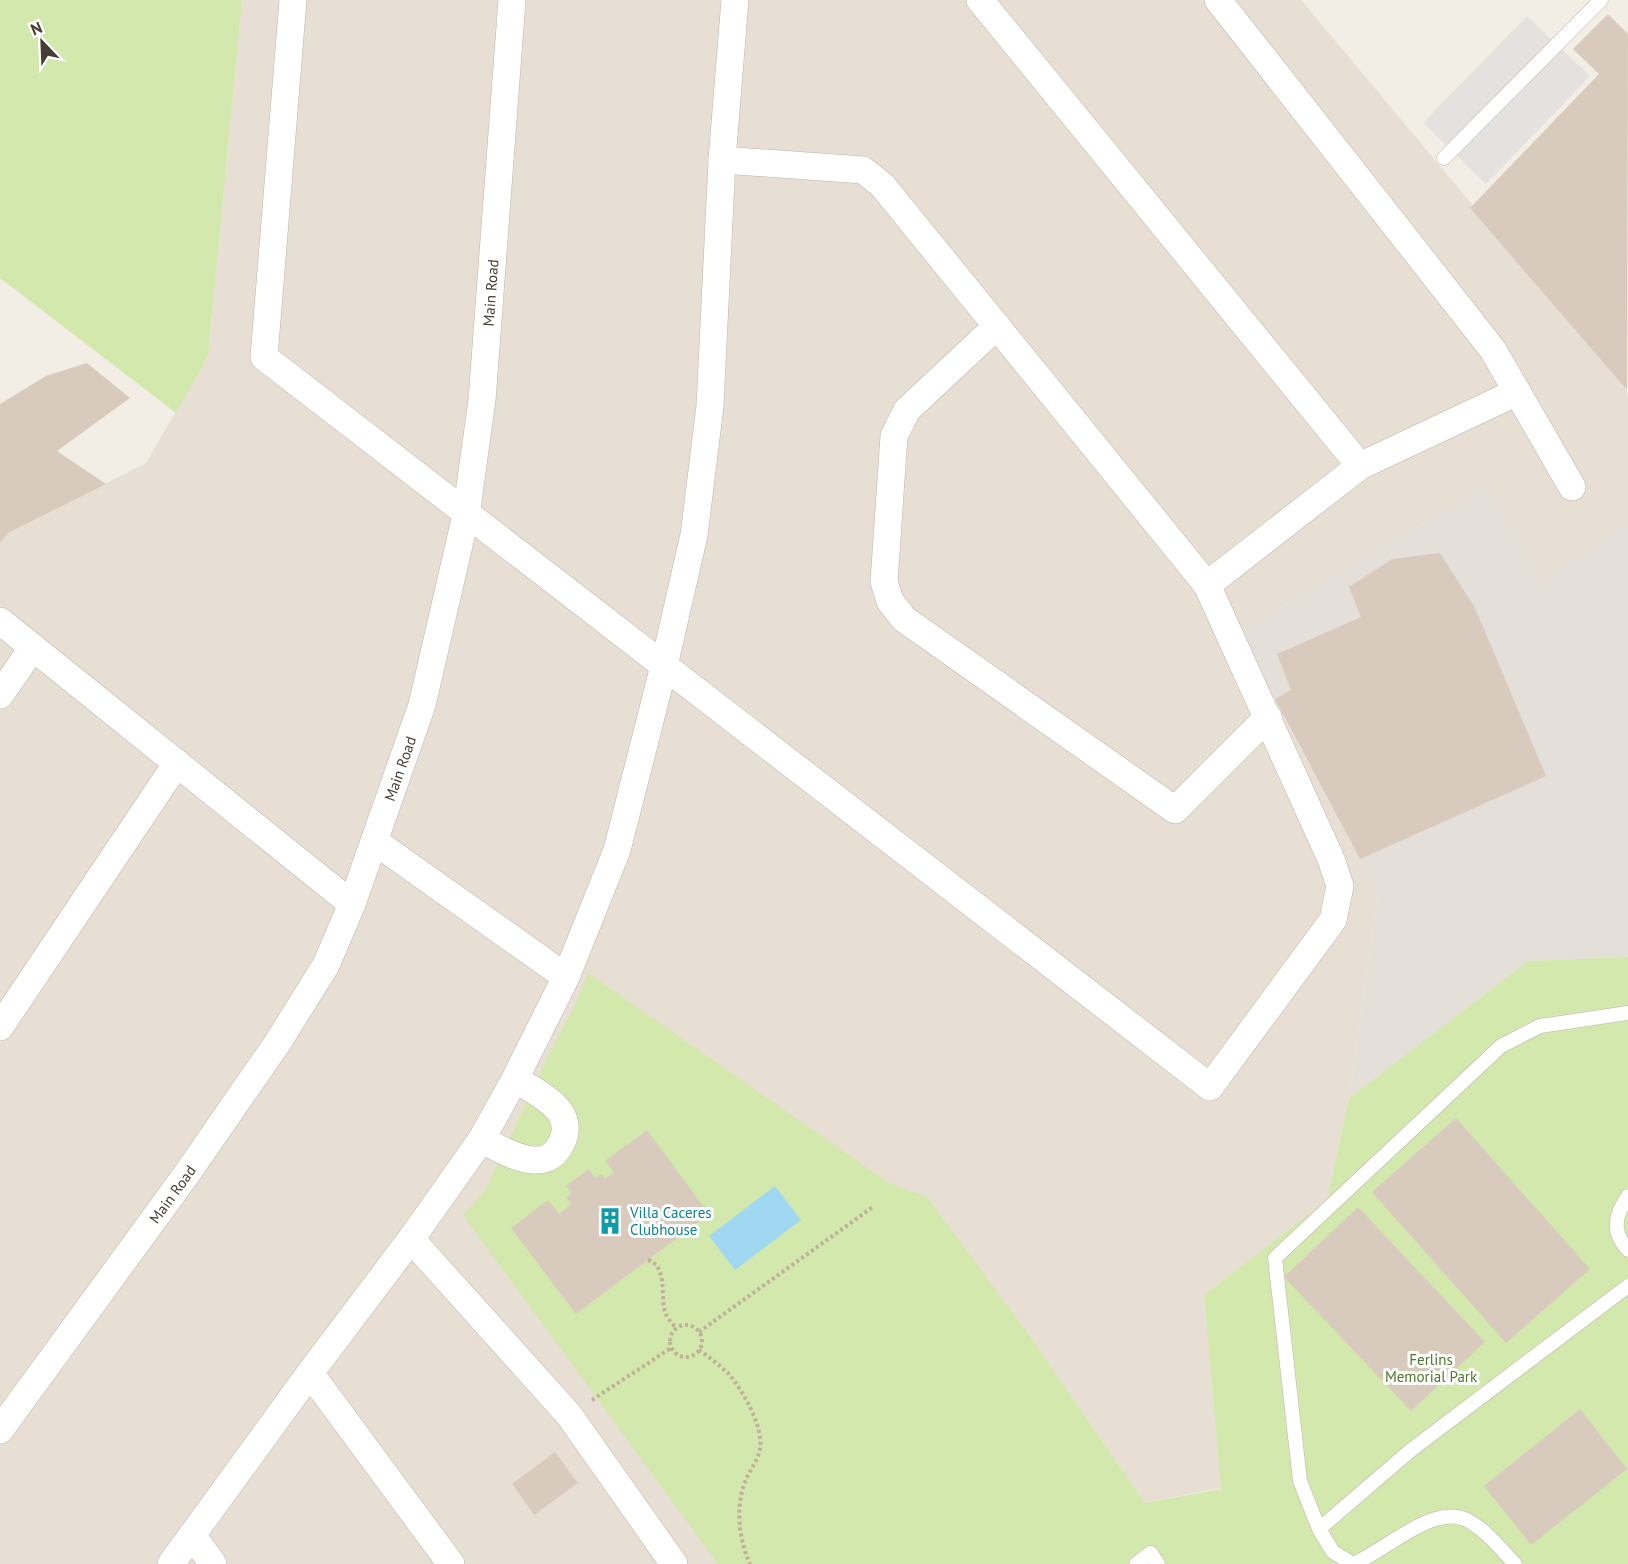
<svg xmlns="http://www.w3.org/2000/svg" width="1628" height="1564" font-family="'PT Sans',sans-serif">
<rect width="100%" height="100%" fill="#f3eee5"/>
<path fill="#e7dfd3" d="M242 0H1301L1625 387 1628 397V525L1541 584 1489 485 1239 632 1378 894 1349 1098 1327 1200 1204 1295 1221 1488 1145 1503 1034 1342 822 1564H0V543L8 533 146 463 208 356Z"/>
<path fill="#e5dfda" d="M1489 485 1541 584 1628 525V957L1528 961 1349 1098 1378 894 1239 632Z"/>
<path fill="#d2e8ad" d="M0 0H242L208 356 176 413 0 278Z
M1628 957V1564H718L463 1215 485 1191 549 1054 575 1005 588 973 889 1183 927 1197 1034 1342 1145 1503 1221 1489 1204 1295 1327 1200 1349 1098 1528 961Z"/>
<path fill="#e4e1de" d="M1527 16 1590 76 1486 184 1423 123Z"/>
<path fill="#a0d7f1" d="M775 1186 801 1220 735 1270 709 1236Z"/>
<path fill="#d8cbbe" d="M1608 14 1628 34 1627 390 1470 208 1599 74 1573 49Z
M87 363 130 398 57 451 106 484 8 533 0 543V404L46 376Z
M1440 553 1475 608 1546 776 1360 859 1275 699 1291 690 1277 654 1361 617 1349 587 1392 559Z
M1456 1118 1590 1269 1506 1343 1372 1192Z
M647 1130 709 1214 576 1314 511 1228 548 1200 559 1214 571 1204 566 1197 572 1193 566 1186 589 1169 595 1178 601 1174 605 1179 614 1172 605 1161Z
M1358 1207 1485 1342 1411 1411 1284 1277Z
M1580 1409 1627 1469 1531 1545 1484 1486Z
M555 1452 578 1483 534 1515 512 1484Z"/>
<g fill="none" stroke-linecap="round" stroke-linejoin="round">
<defs>
<path id="lane" d="M1444 158 1601 0
M1628 1196C1615 1215 1611 1232 1628 1250
M1319 1529 1411 1450 1628 1286
M1136 1564 1151 1553 1158 1564
M1515 1564C1500 1548 1486 1530 1467 1520 1433 1503 1384 1552 1353 1564L1333 1552 1319 1529 1300 1481 1275 1258 1501 1046 1540 1026 1628 1013"/>
<g id="street">
<path d="M293 0 264 357 1210 1087 1333 920 1340 886 1331 859 1207 585 882 185 863 170 722 160"/>
<path d="M980 0 1360 466"/>
<path d="M1218 0 1493 350 1572 487"/>
<path d="M997 326 907 410 894 436 884 582 890 601 904 619 1175 810 1268 717"/>
<path d="M1207 585 1360 466 1517 392"/>
<path d="M0 621 352 904"/>
<path d="M0 695 33 647"/>
<path d="M374 841 566 977"/>
<path d="M0 1027 177 763"/>
<path d="M481 1140C506 1151 545 1178 562 1142 567 1132 566 1121 560 1112 550 1098 529 1088 515 1079"/>
<path d="M411 1239 569 1415 674 1564"/>
<path d="M310 1373 451 1564"/>
<path id="s1" d="M0 1430 186 1175 278 1042 326 965 352 904 422 705 466 515 482 400 512 0"/>
<path d="M192 1535 213 1564"/>
<path d="M171 1564 310 1373 411 1239 481 1140 515 1079 566 977 617 850 664 666 694 535 710 406 722 160 735 0"/>
</g>
</defs>
<use href="#lane" stroke="#bfb5a8" stroke-width="15"/>
<use href="#street" stroke="#bfb5a8" stroke-width="28"/>
<path stroke="#c1af99" stroke-width="4" stroke-dasharray="3 3" stroke-linecap="butt" d="M648 1260C668 1266 660 1296 665 1312 667 1318 672 1323 676 1328
M670 1341a16 16 0 1 1 32 0a16 16 0 1 1-32 0Z
M699 1332 873 1207
M699 1350C709 1357 719 1365 728 1373 742 1389 764 1427 760 1449 758 1461 749 1471 745 1482 735 1508 739 1540 750 1564
M592 1400 671 1348"/>
<use href="#lane" stroke="#fff" stroke-width="14"/>
<use href="#street" stroke="#fff" stroke-width="27"/>
</g>
<defs>
<symbol id="building-bare" viewBox="-9 -9 18 18"><path d="M-4-6H4V6H1V3H-1V6H-4ZM-2.5-4.3h1.7v1.8h-1.7ZM.8-4.3h1.7v1.8H.8ZM-2.5-1h1.7V.8h-1.7ZM.8-1h1.7V.8H.8Z" fill="#0f9aa8" stroke="#fff" stroke-width="2.5" paint-order="stroke"/></symbol>
</defs>
<g fill-rule="evenodd">
<use href="#building-bare" x="591" y="1202" width="38" height="38"/>
</g>
<g text-anchor="middle" dominant-baseline="central" stroke-width="6" stroke-linejoin="round" paint-order="stroke">
<g font-size="15" fill="#463e35" stroke="#fff">
<text stroke="none"><textPath href="#s1" startOffset="1264">Main Road</textPath></text>
<text stroke="none"><textPath href="#s1" startOffset="778">Main Road</textPath></text>
<text stroke="none"><textPath href="#s1" startOffset="292">Main Road</textPath></text>
</g>
<g font-size="15" fill="#0d838f" stroke="#fff" text-anchor="start">
<text x="630" y="1212">Villa Caceres<tspan x="630" dy="17">Clubhouse</tspan></text>
</g>
<g font-size="15" fill="#4c7827" stroke="#fff">
<text x="1431" y="1359">Ferlins<tspan x="1431" dy="17">Memorial Park</tspan></text>
</g>
</g>
<g transform="translate(42 42) rotate(337)" stroke="#ffffff" stroke-width="4.5" paint-order="stroke">
<path d="M0-4.5L10 22L0 15L-10 22Z" fill="#463e35"/>
<text y="-9" font-size="16" font-weight="bold" text-anchor="middle" fill="#463e35">N</text>
</g>
</svg>
